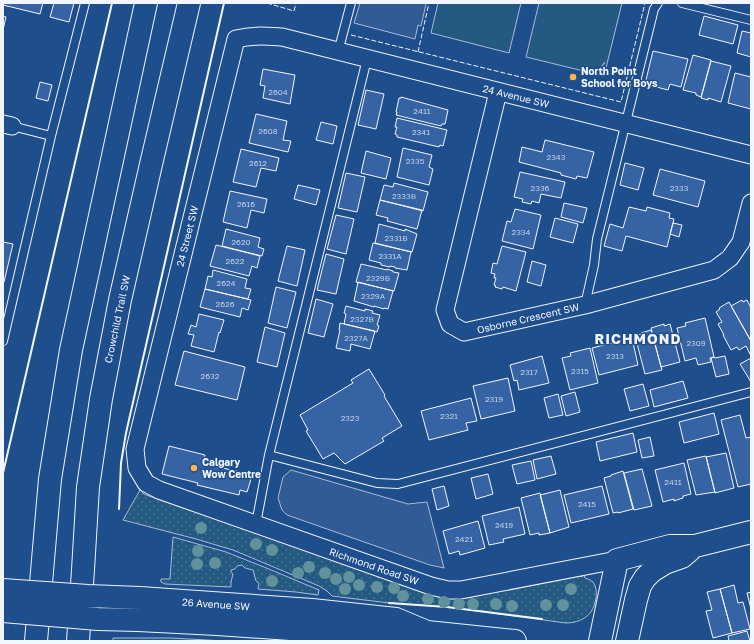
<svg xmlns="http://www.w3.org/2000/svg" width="754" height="644" font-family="'Golos Text',sans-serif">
<defs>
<pattern id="grass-dots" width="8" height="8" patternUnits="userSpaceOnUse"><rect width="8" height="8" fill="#245a82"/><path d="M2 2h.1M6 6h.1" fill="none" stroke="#447295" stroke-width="1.8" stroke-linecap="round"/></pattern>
</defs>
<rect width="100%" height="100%" fill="#1f4e8c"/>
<path fill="url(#grass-dots)" stroke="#a8bbd7" d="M140 490 144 494 149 496 423 591 460 598H467L523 585 579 575 581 577 584 575 585 578C588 579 591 580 593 582 599 590 596 604 591 612 585 620 575 623 566 623L447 607 389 603 332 596 327 591 319 586 233 550 196 539 123 520Z
M173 537 226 552 264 567 319 590 318 595 296 592 258 589 259 583 256 581 253 570 245 568 242 565 237 566 235 569 231 570V572L233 574 231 582V587L165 584 161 582V579H170Z"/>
<path fill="#245a82" stroke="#a8bbd7" d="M438 3H521L509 53 431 33Z
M539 3H622L604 76 526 57Z
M113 638H171L225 641H113Z"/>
<path fill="#305b95" stroke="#a8bbd7" d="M360 3H423L426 4 421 26 418 25 415 39 354 23Z
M291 470 408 504 427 502 444 568 430 565 287 515 282 510 278 498 283 477Z"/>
<path fill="#3563a3" stroke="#f2f6ff" d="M3 3H43L40 14 3 5Z
M54 3H74L69 22 50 17Z
M3 16 6 17 3 30Z
M704 16 738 25 733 44 699 35Z
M742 31 751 33V57L737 53Z
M653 51 688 59 681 87 670 84 668 90 645 84Z
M693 55 711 60 701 97 696 95V93L683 90Z
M711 61 731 66 721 102 708 98V100L701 98Z
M263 69 295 75 290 104 263 98 265 86 260 85Z
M735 73 751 77V109L728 103Z
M40 82 52 85 48 101 36 98Z
M366 90 384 94 376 129 358 125Z
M401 97 448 110 445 124H442L441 126 396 115 397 112H396L399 98H401Z
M256 114 287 121 283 140 291 141 288 152 249 143Z
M397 118 447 130 443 146 440 145 439 147 397 137V135L395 134 397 127H395Z
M321 122 337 126 333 144 316 140Z
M545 140 594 152 587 178 577 176 576 179 561 175V173L519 162 522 147 542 152Z
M403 148 432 155 429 167 433 169 429 185 397 177Z
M241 149 279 158 276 171 261 168 256 187 233 182Z
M366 151 391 158 386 179 361 173Z
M625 163 644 168 638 190 620 185Z
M660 169 705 181 698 207 653 195Z
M520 172 565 182 561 198 541 194 539 203 532 201 531 204 522 202 523 199 514 197Z
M346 173 365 177 357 212 338 208Z
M394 183 428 192 423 211 380 200 384 185 393 187Z
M298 185 320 190 316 205 294 199Z
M230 191 267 199 264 213 251 210 247 228 223 222Z
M380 200 422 210 417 229 387 221 388 218 376 215Z
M564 203 587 208 583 223 561 217Z
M629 207 646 211 647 207 670 213 669 218 674 219 667 247 626 236 622 251 604 246 610 224 623 228Z
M515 209 541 215 533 249 502 241 507 221 511 222Z
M336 215 354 219 346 254 327 249Z
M555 218 578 224 573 243 550 237Z
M673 223 682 225 679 237 670 234Z
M379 224 405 231V229L417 234 412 252 375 243Z
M226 229 260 238 258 247 264 249 262 256 222 246Z
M3 242 13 244 4 282H3Z
M373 243 411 252 407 270 395 268V267L390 266V267L381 265V263L369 260Z
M216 245 260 256 257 268 252 266 249 276 210 266Z
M287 246 305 250 297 286 278 281Z
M502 246 526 252 516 291 503 287 502 289 495 287 496 286 494 285 496 278H494L495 274 491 273 493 263 497 264Z
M326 254 344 259 336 294 317 290Z
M532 261 546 265 541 286 527 282Z
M361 264 387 270V269L393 271V272L399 273 394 291 356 282Z
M213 270 247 279 245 288 251 289 248 299 205 289 208 276 212 277Z
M358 282 393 291 388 309 384 308V309L374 306V307L354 301Z
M276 287 296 292 287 328 268 323Z
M205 289 251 300 248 310 242 308 240 317 200 307Z
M316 299 333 304 324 337 308 333Z
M742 300 743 302 747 300 751 308V341L731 306Z
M729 302 751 341V356L746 346 739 350 737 347 731 350 723 335H724L718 324 722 322 716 312 720 309 719 308Z
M346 306 365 311V309L373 311 372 313 380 315 377 325 379 326 377 332 344 324 346 314 344 313Z
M199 314 224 320 220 333 219 332 214 352 191 346 194 335 188 334 191 325 196 327Z
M705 318 714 357 710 358 711 362 698 365 696 358 685 361 677 328 686 326 685 323Z
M340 323 375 331 370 349 351 344 350 351 336 348 340 330H339Z
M664 324V326L670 324 680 362 661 367 651 328Z
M265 327 285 333 277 367 257 362Z
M651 330 662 370 645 374 635 336 642 334 641 333Z
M632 338 638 365 599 375 592 348Z
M590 348 598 383 570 390 562 358 571 356 570 353Z
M184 351 245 367 237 400 175 385Z
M542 356 549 383 519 390 517 380 514 381 510 365Z
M725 356 729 374 716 377 711 358 714 357 715 358Z
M751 358V382L740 364Z
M369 369 385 395 384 396 402 426 382 438 384 441 345 464 334 453 323 459 306 431 308 430 300 415 353 383 351 380Z
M508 378 515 411 481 419 473 386Z
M683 381 688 398 654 407 650 390Z
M643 384 649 406 630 411 624 389Z
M575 392 580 412 566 416 561 396Z
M558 394 563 415 549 418 544 398Z
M471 398 477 421 466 423 468 430 429 440 421 411Z
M714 413 719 434 684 443 679 422Z
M740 415 746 438 751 437V484L738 487 721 420Z
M633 433 637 452 600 461 596 442Z
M650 437 654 456 642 458 638 440Z
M169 446 205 455 203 463 244 473V474L252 476 247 492 240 490 239 495 197 485 198 483 162 474Z
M726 453 734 488 715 493 706 457Z
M551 456 556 474 537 479 533 460Z
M706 456 715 492 696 495 687 460Z
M531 461 535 480 517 484 512 465Z
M684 463 691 494 683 496V498L674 501V499L663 502 655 470Z
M642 469 652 506 634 510 624 473Z
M623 471 633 509 618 513V512L613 513 604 478 611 476V475Z
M488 474 493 494 476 499 471 478Z
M444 486 449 506 437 510 432 489Z
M602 486 609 514 571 523 564 495Z
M560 490 569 527 550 533 540 495Z
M540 493 550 533 539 535V533L530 535 521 498Z
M519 507 525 534 503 539 504 542 489 545 482 516Z
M478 521 485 548 460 555 459 551 449 554 443 531Z
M734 585 738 603 743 602 750 629 732 633 720 589Z
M720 589 732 633 713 638 706 611 712 610 707 592Z
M751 592V609L747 593Z
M747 631 750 641H729L728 636Z"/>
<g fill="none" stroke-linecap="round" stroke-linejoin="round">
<defs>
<path id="lane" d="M682 3 751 20
M338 52 351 3
M12 126 51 136
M585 305 594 265 597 239 654 9 658 3
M3 341 51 136 85 3
M269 455 377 483 398 484 751 392
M256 524 269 455 367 59"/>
<path id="street" d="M498 92 445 310 450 324 464 332 585 305 714 270 730 258 741 242 751 203
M3 124 12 126
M617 560 461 590H448L431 586 159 490 146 483 137 468 135 449 236 39C254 35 264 36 282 37L751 155"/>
<path id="secondary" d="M140 598 312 610 396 619 427 632 515 641
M138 620 217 624 319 631 393 639 427 632
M600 641 617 560 670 546H695L751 532
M627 641 636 600 640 586 645 578 652 571 665 563 682 557 689 551"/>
<path id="highway" d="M36 641 50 479 71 350 146 3
M78 641 83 570 88 487 101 399 120 300 152 160 189 3"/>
</defs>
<use href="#lane" stroke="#f2f6ff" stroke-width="10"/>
<use href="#street" stroke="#f2f6ff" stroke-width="19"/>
<use href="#secondary" stroke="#f2f6ff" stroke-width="24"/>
<use href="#highway" stroke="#f2f6ff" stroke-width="24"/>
<use href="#lane" stroke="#1f4e8c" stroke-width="8"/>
<use href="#street" stroke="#1f4e8c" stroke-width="17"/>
<use href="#secondary" stroke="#1f4e8c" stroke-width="22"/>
<use href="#highway" stroke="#1f4e8c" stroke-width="22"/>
<defs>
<path id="secondary-bridge" d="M3 590 88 596 140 598
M3 611 98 619 138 620"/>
</defs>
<use href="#secondary-bridge" stroke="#f2f6ff" stroke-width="24" stroke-linecap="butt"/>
<use href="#secondary-bridge" stroke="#1f4e8c" stroke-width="22"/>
<path stroke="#f2f6ff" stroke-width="1" stroke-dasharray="5 2" stroke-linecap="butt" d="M267 3 294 11 296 3
M351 35 621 102 645 3
M418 52 429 3
M589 72C596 71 601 68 605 62"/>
<path stroke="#f2f6ff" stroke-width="2" d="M3 473 112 3
M119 509 121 463 126 433 224 3
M389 603 447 607 542 619"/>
</g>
<g fill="#61919a">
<circle cx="201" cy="528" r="6"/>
<circle cx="256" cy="544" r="6"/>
<circle cx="272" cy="550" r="6"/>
<circle cx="198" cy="551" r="6"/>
<circle cx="215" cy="563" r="6"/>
<circle cx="197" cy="564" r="6"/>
<circle cx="309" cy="567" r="6"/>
<circle cx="298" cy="573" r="6"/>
<circle cx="325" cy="573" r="6"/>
<circle cx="349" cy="577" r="6"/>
<circle cx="336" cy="579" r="6"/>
<circle cx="272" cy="581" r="6"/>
<circle cx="359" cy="585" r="6"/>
<circle cx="377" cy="587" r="6"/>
<circle cx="394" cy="588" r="6"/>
<circle cx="345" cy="589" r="6"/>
<circle cx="571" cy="589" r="6"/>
<circle cx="403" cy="596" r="6"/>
<circle cx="428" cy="599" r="6"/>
<circle cx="444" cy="602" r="6"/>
<circle cx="459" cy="604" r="6"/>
<circle cx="473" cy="604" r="6"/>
<circle cx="496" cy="604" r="6"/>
<circle cx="546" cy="605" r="6"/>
<circle cx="563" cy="605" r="6"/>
<circle cx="512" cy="606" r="6"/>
</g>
<g fill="#ffb74d" stroke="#1f4e8c" stroke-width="1.5">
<circle cx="573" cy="77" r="4"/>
<circle cx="194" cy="468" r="4"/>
</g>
<g text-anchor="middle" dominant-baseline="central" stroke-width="3" stroke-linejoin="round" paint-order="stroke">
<g font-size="8" fill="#c3d1e8">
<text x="278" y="92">2604</text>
<text x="422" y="111">2411</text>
<text x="268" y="131">2608</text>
<text x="421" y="132">2341</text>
<text x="556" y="157">2343</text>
<text x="415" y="161">2335</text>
<text x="258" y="163">2612</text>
<text x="540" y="188">2336</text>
<text x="679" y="188">2333</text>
<text x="404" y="196">2333B</text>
<text x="246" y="204">2616</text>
<text x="521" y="232">2334</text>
<text x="396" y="238">2331B</text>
<text x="241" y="242">2620</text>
<text x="390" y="256">2331A</text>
<text x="235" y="261">2622</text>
<text x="378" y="278">2329B</text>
<text x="226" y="283">2624</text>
<text x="373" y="296">2329A</text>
<text x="225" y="304">2626</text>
<text x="362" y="319">2327B</text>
<text x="356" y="338">2327A</text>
<text x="696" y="343">2309</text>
<text x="615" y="356">2313</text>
<text x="580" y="371">2315</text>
<text x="529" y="372">2317</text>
<text x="210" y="376">2632</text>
<text x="494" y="399">2319</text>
<text x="449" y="416">2321</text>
<text x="350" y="418">2323</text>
<text x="673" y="482">2411</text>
<text x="587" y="504">2415</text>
<text x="504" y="525">2419</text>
<text x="464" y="539">2421</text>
</g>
<g font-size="10" font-weight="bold" fill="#f2f6ff" stroke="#1f4e8c" text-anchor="start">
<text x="581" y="71">North Point<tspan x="581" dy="12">School for Boys</tspan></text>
<text x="202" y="462">Calgary<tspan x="202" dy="12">Wow Centre</tspan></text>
</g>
<g font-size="10" fill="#f2f6ff" stroke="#1f4e8c">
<text transform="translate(516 96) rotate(14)">24 Avenue SW</text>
<text transform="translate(187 236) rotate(-76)">24 Street SW</text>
<text transform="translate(528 318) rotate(-13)">Osborne Crescent SW</text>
<text transform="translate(117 319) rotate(-78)">Crowchild Trail SW</text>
<text transform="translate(374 566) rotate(19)">Richmond Road SW</text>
<text transform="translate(216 604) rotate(4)">26 Avenue SW</text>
</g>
<g font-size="14" font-weight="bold" letter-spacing="1" fill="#f2f6ff" stroke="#1f4e8c">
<text x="638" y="338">RICHMOND</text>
</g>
</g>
<rect width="754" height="644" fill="none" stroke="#f2f6ff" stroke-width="8"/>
</svg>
